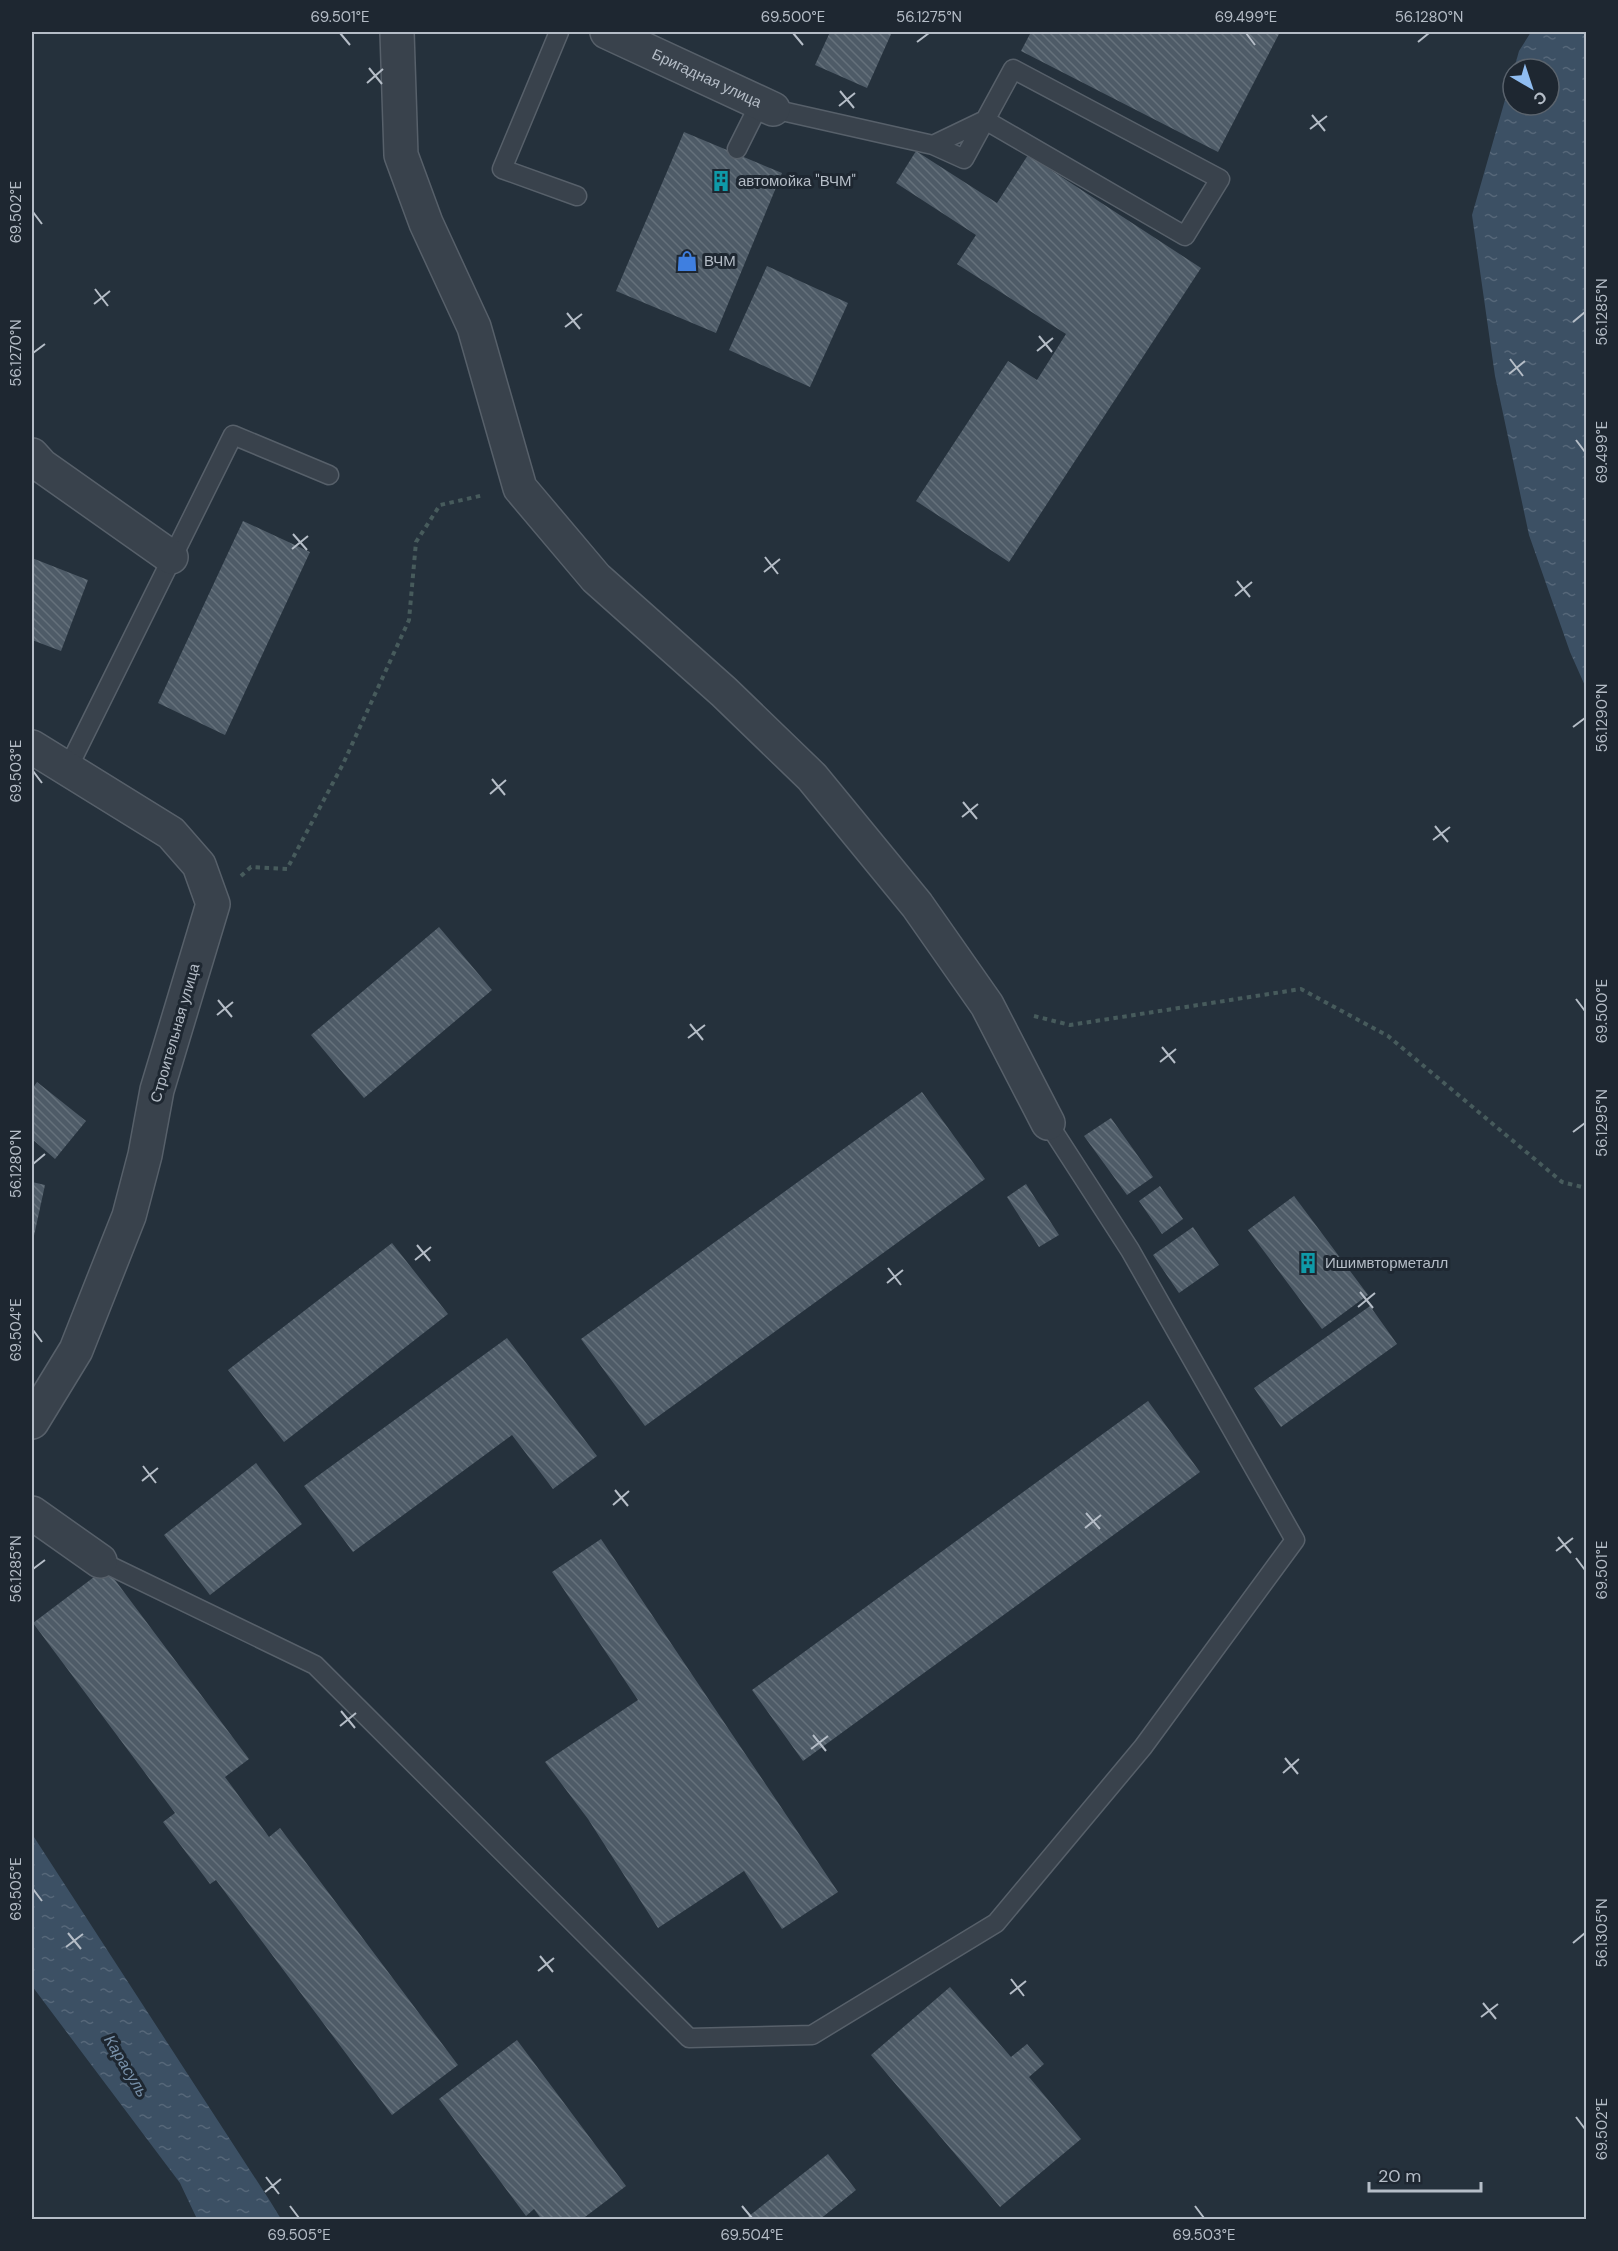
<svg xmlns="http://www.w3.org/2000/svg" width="1618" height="2251" font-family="'DM Sans',sans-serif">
<defs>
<pattern id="water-ripples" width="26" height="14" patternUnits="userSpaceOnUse" patternTransform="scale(1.5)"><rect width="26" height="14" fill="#3c5064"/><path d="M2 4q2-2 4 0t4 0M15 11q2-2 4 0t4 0" fill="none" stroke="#566779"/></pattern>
<pattern id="building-back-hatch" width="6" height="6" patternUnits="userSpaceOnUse" patternTransform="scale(1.5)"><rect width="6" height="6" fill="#4e5b67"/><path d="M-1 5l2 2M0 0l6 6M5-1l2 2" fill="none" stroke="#65717b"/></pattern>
</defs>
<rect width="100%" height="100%" fill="#25313c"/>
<path fill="url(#water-ripples)" d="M1531 32H1586V688L1570 652 1529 535 1495 376 1472 215 1513 72V105H1549V69H1514L1519 51Z
M32 1834 270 2201 281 2219H197L180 2183 32 1986Z"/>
<path fill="url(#building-back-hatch)" d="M830 32H892L867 88 815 65Z
M1031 32H1280L1218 152 1021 51Z
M684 132 782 173 716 333 616 291Z
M916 151 997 203 1028 155 1201 268 1009 562 916 501 1008 361 1037 380 1066 334 957 264 976 235 896 183Z
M767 266 848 303 810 387 729 350Z
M243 521 310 552 225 735 158 703Z
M32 558 88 580 61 651 32 640Z
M439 927 492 990 364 1098 311 1035Z
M37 1082 86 1121 55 1159 32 1139V1089Z
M922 1092 985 1179 645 1426 581 1339Z
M1111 1118 1153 1177 1127 1195 1084 1136Z
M32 1182 45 1185 32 1245Z
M1026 1184 1059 1235 1039 1247 1007 1197Z
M1160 1186 1183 1219 1162 1234 1139 1201Z
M1294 1196 1368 1295 1322 1329 1248 1230Z
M1193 1227 1219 1265 1179 1293 1153 1255Z
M392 1243 448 1314 284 1442 228 1370Z
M1370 1306 1397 1344 1281 1427 1254 1388Z
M507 1338 597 1456 553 1489 512 1435 353 1552 304 1486Z
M1148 1401 1200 1472 803 1761 752 1690Z
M256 1463 302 1524 210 1595 164 1535Z
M601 1539 838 1892 782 1929 744 1871 658 1928 588 1819 545 1762 638 1700 552 1572Z
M106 1568 249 1759 225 1777 269 1837 280 1828 458 2065 392 2115 216 1880 210 1884 163 1822 175 1813 33 1623Z
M950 1987 1011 2057 1027 2044 1044 2064 1029 2077 1081 2139 1000 2207 871 2055Z
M517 2040 626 2186 581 2220H542L534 2209 526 2216 439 2099Z
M828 2154 856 2190 819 2220H744Z"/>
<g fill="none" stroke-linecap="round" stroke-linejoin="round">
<defs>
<path id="service" d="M559 32 502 169 577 196
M773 109 933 145 964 159 1013 69 1220 179 1185 236 985 120 933 145
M737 149 760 103
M68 768 233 435 329 475
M100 1561 315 1665 689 2038 812 2035 996 1923 1143 1747 1295 1540 1130 1250 1048 1123"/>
<g id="minor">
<path d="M397 32 401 155 426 223 474 327 520 488 596 578 724 692 812 777 917 905 987 1005 1048 1123"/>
<path id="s1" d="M607 32 773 109"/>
<path d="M32 455 42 466 171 557"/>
<path d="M32 747 171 833 199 865 213 904 157 1090 145 1155 129 1216 76 1350 32 1422"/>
</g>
<path id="tertiary" d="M32 1513 100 1561"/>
</defs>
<use href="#service" stroke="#57606a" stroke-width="21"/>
<use href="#minor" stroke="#57606a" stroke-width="36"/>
<use href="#tertiary" stroke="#57606a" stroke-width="36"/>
<path stroke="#475b5c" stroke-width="4" stroke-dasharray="4.5 4.5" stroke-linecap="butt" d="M241 876 251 867 287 869 343 764 409 620 416 542 440 505 484 495
M1034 1016 1070 1025 1301 989 1388 1036 1562 1182 1586 1188"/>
<use href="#service" stroke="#39424c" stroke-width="18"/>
<use href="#minor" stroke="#39424c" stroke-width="33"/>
<use href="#tertiary" stroke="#39424c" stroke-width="33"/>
</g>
<path fill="none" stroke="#b5bdc7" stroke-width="2" d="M340 33 350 45M793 33 803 45M1246 33 1255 45M917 42 929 33M1418 42 1429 33M369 68 382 84M367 83 383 69M840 91 854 108M839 106 855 93M1312 115 1325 131M1310 129 1327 116M33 212 42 224M95 289 108 306M94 304 110 291M567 313 580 329M1573 322 1585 312M565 327 582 314M1039 336 1052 352M1037 351 1053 338M33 353 45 344M1510 359 1523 376M1509 374 1525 361M1576 440 1585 452M293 534 307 550M292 549 308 536M765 557 778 574M764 572 780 559M1237 581 1250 597M1235 596 1252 582M1573 727 1585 718M33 771 42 783M492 779 505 795M490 794 506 780M963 802 977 819M962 817 978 804M1435 826 1448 842M1433 840 1450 827M1576 999 1585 1011M218 1000 232 1017M217 1015 233 1002M690 1024 703 1040M688 1038 705 1025M1162 1047 1175 1063M1160 1062 1176 1049M1573 1132 1585 1123M33 1164 45 1154M417 1245 430 1261M415 1260 431 1247M888 1268 901 1285M887 1283 903 1270M1360 1292 1373 1308M1358 1307 1375 1293M33 1330 42 1342M143 1466 156 1483M142 1481 158 1468M615 1490 628 1506M613 1505 629 1491M1086 1513 1100 1529M1085 1528 1101 1515M1558 1537 1571 1553M1556 1551 1573 1538M1576 1558 1585 1570M33 1569 45 1560M341 1711 355 1728M340 1726 356 1713M813 1735 826 1751M811 1749 828 1736M1285 1758 1298 1774M1283 1773 1299 1759M33 1889 42 1901M68 1933 81 1949M1573 1943 1585 1933M66 1947 83 1934M540 1956 553 1972M538 1971 554 1958M1011 1979 1024 1996M1010 1994 1026 1981M1483 2003 1496 2019M1481 2017 1498 2004M1576 2117 1585 2129M266 2177 279 2194M265 2192 281 2179M290 2206 299 2218M742 2206 752 2218M1195 2206 1204 2218"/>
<defs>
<symbol id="building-bare" viewBox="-9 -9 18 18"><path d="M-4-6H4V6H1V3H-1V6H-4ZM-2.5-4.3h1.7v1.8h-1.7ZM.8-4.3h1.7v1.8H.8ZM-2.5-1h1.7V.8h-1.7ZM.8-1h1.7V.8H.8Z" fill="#0f9aa8" stroke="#1e2731" stroke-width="2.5" paint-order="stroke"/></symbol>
<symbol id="shop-bare" viewBox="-9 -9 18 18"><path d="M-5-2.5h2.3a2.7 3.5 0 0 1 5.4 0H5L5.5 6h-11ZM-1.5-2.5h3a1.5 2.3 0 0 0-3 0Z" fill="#3f7fe0" stroke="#1e2731" stroke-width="2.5" paint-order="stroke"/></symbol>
</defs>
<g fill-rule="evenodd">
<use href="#building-bare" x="706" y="166" width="30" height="30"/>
<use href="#shop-bare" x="672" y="246" width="30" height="30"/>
<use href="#building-bare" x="1293" y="1248" width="30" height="30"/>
</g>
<g text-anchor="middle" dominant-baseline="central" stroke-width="6" stroke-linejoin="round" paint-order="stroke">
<g font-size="15" fill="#b5bdc7" stroke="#1e2731">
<text stroke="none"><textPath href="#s1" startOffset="110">Бригадная улица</textPath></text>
<text transform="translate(175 1033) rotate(-74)">Строительная улица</text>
</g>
<g font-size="15" fill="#b5bdc7" stroke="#1e2731" text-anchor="start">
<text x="738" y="181">автомойка "ВЧМ"</text>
<text x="704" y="261">ВЧМ</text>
<text x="1325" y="1263">Ишимвторметалл</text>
</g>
<g font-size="16" font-style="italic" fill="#7790a9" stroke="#1e2731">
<text transform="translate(126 2066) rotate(59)">Карасуль</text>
</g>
</g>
<rect width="1618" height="2251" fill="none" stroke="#1e2731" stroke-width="66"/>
<g transform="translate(1531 87) rotate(141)"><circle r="28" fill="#1e2731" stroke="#5a636d" stroke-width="1.5"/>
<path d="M0-4.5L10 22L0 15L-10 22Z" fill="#90bdf1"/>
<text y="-9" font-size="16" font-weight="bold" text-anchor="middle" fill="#b5bdc7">С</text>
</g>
<path d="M1369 2182v9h112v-9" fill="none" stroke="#b5bdc7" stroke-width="3"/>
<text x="1378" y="2182" font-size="18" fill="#b5bdc7" stroke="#1e2731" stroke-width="4.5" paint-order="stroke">20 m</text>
<rect x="33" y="33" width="1552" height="2185" fill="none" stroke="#b5bdc7" stroke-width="2"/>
<g font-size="15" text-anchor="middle" fill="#b5bdc7">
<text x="340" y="22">69.501°E</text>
<text x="793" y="22">69.500°E</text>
<text x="929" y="22">56.1275°N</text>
<text x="1246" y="22">69.499°E</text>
<text x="1429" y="22">56.1280°N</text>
<text transform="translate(16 212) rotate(-90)" y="5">69.502°E</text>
<text transform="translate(1602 312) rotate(-90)" y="5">56.1285°N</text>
<text transform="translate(16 353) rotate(-90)" y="5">56.1270°N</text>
<text transform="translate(1602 452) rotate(-90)" y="5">69.499°E</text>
<text transform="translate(1602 718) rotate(-90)" y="5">56.1290°N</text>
<text transform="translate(16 771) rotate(-90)" y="5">69.503°E</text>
<text transform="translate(1602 1011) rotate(-90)" y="5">69.500°E</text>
<text transform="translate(1602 1123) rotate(-90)" y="5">56.1295°N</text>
<text transform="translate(16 1164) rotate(-90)" y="5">56.1280°N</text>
<text transform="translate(16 1330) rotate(-90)" y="5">69.504°E</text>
<text transform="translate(16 1569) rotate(-90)" y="5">56.1285°N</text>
<text transform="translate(1602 1570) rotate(-90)" y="5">69.501°E</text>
<text transform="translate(16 1889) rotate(-90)" y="5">69.505°E</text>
<text transform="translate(1602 1933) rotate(-90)" y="5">56.1305°N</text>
<text transform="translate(1602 2129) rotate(-90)" y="5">69.502°E</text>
<text x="299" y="2240">69.505°E</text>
<text x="752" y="2240">69.504°E</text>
<text x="1204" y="2240">69.503°E</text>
</g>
</svg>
